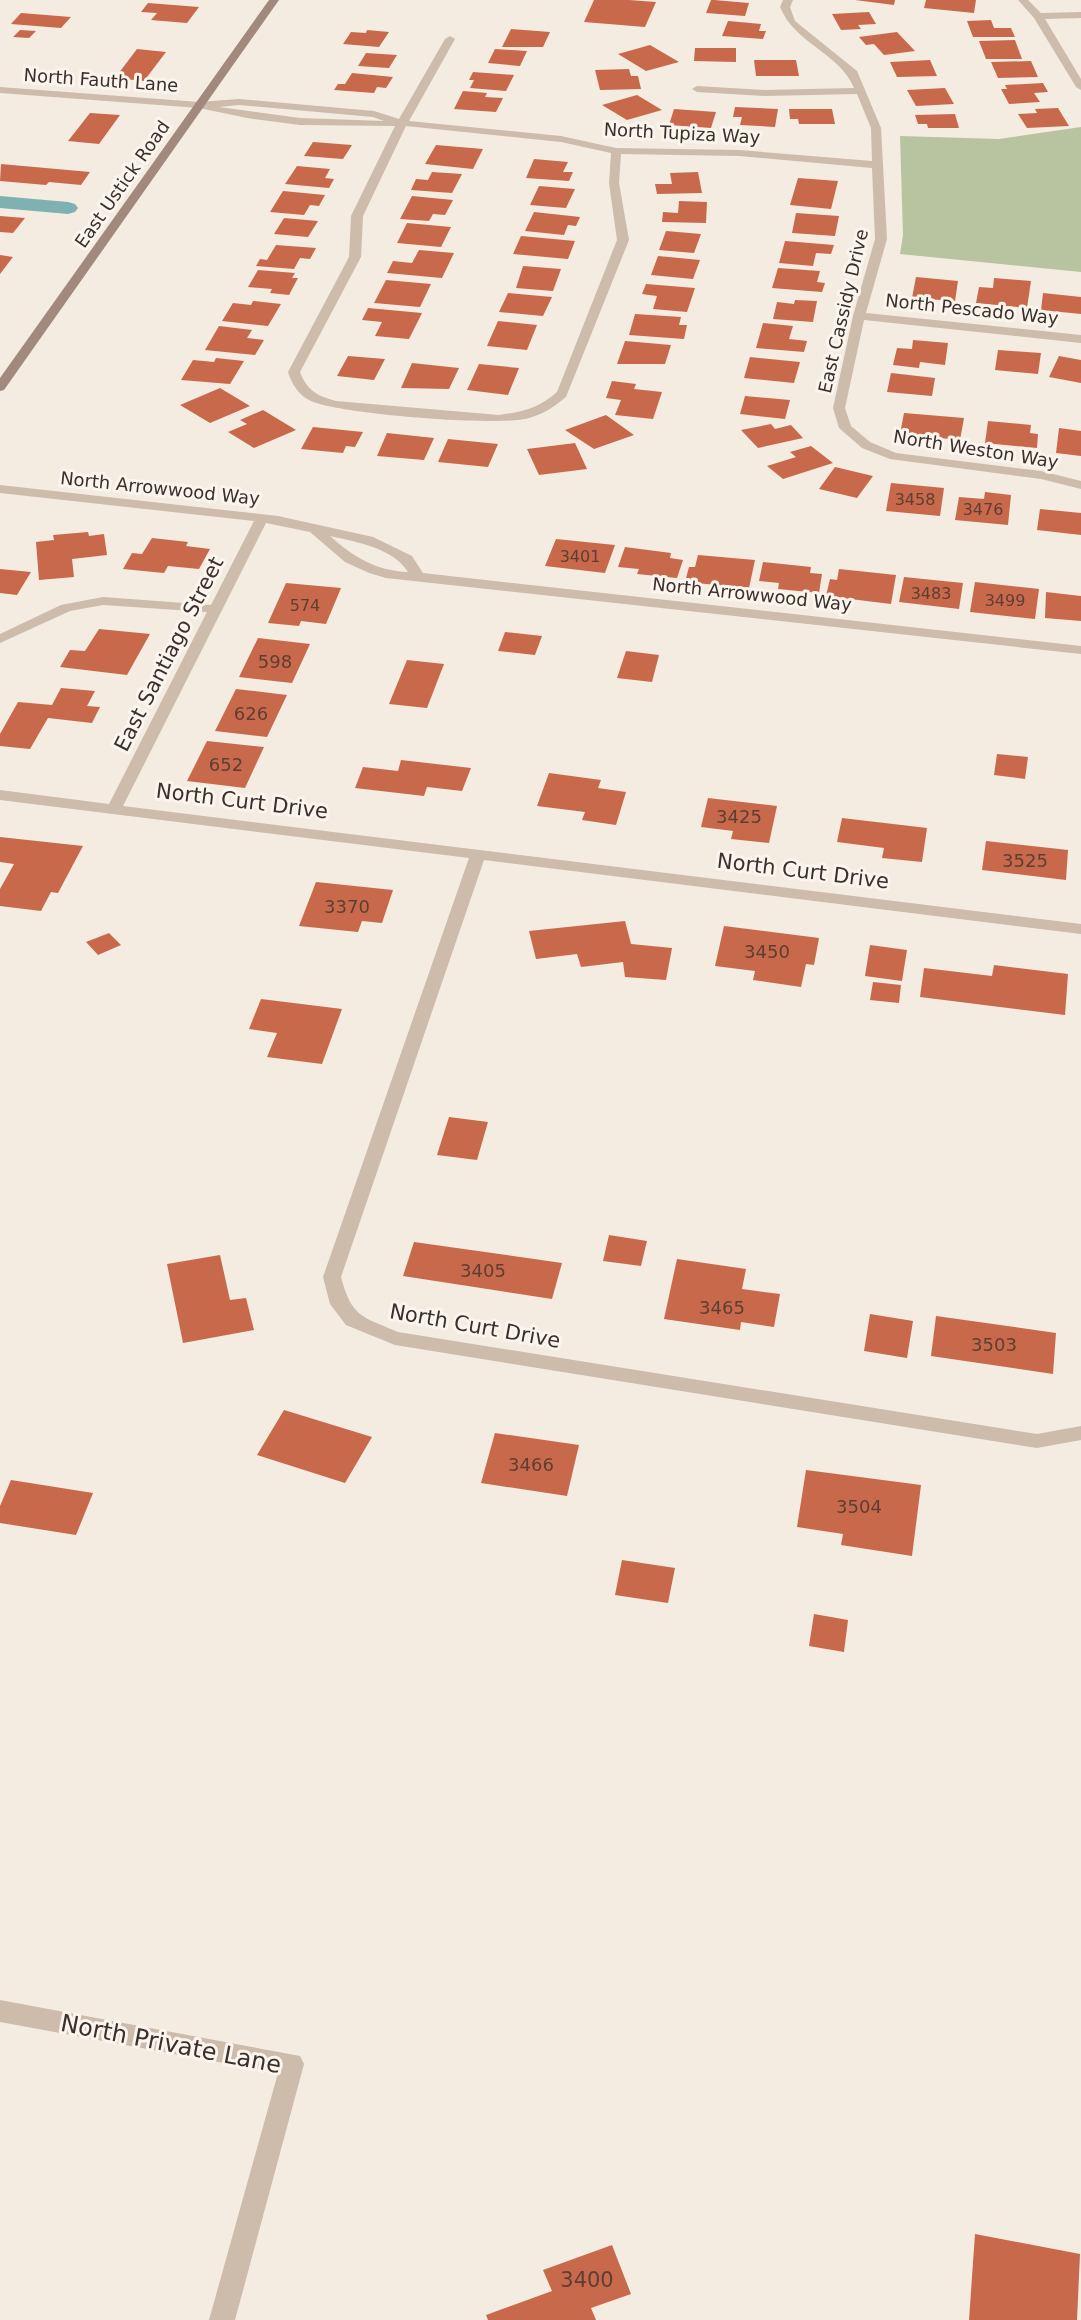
<svg xmlns="http://www.w3.org/2000/svg" width="1081" height="2320" font-family="'DejaVu Sans',sans-serif">
<rect width="100%" height="100%" fill="#f4ebe1"/>
<path fill="#b8c4a0" d="M1081 127V272L900 254 903 235 900 136 999 139Z"/>
<g fill="none" stroke-linecap="round" stroke-linejoin="round">
<path fill="#7fb0b2" fill-rule="evenodd" d="M0 196 68 202 75 204 78 208 75 212 68 214 0 208Z"/>
</g>
<path fill="#c8694b" d="M594 0H629L656 2 645 27 584 22Z
M711 0H714L749 3 745 16 706 13Z
M855 0H895L894 5Z
M926 0H976L974 13 924 8Z
M148 3 199 7 187 23 151 20 157 13 141 12Z
M869 12 876 24 858 25 861 29 841 30 832 14Z
M21 13 71 17 61 28 11 24Z
M991 20 994 28H1011L1015 37H973L967 21Z
M728 21 761 24 759 31H766L763 39 722 36Z
M511 29 550 32 543 47H502Z
M20 30 36 31 29 38 13 37Z
M367 30 389 32 379 47 343 44 351 32 366 33Z
M897 32 915 51 884 55 874 44 866 45 859 37Z
M1015 40 1022 59H986L979 41Z
M650 45 679 62 646 71 618 54Z
M695 48H736V62L694 61Z
M137 49 166 52 144 81 115 78Z
M495 49 527 51 520 66 488 63Z
M366 53 397 55 389 68 358 66Z
M754 60H796L799 76H756Z
M930 60 937 76 897 77 890 62Z
M1031 61 1038 77 998 78 991 62Z
M629 69 631 76H638L641 89 600 90 595 70Z
M473 72 514 75 506 91 470 88 474 80H469Z
M352 73 393 77 386 88 377 87 374 93 334 90 338 84H345Z
M1043 83 1048 92 1034 93 1040 102 1009 104 1001 89H1007L1005 85Z
M945 88 954 104 916 106 907 90Z
M463 91 487 93 485 97 503 98 496 112 454 109Z
M637 95 662 110 627 120 602 105Z
M735 107 778 109 775 127 740 125 742 117H733Z
M1058 108 1069 126 1027 128 1018 114 1037 113 1035 109Z
M674 109 716 112 711 128 669 125Z
M789 109H832L835 124H799L798 119H790Z
M90 113 120 115 99 144 68 141Z
M955 114 959 128H928L927 124H918L915 115Z
M313 142 352 145 343 159 304 156Z
M436 145 483 149 473 169 425 164Z
M534 159 568 162 563 172H573L569 181 526 178Z
M1 164 90 172 81 185 49 182 46 185 0 181Z
M297 166 330 169 325 178 334 179 329 188 285 184Z
M432 172 462 174 452 193 411 190 416 179 428 180Z
M698 172 702 193 657 194 655 184H672L670 173Z
M798 178 838 181 831 209 790 205Z
M539 186 575 189 566 208 530 205Z
M283 191 325 195 319 206 310 205 304 215 270 212Z
M412 196 453 200 445 215 433 214 429 221 400 219Z
M679 201 707 202 706 223 662 222 663 212 678 213Z
M534 212 580 217 576 226 568 225 564 235 525 231Z
M796 213 839 216 835 236 792 233Z
M0 216 25 218 13 233 0 232Z
M284 218 318 221 308 237 274 234Z
M407 223 451 227 441 247 397 243Z
M666 231 701 234 694 253 659 250Z
M521 236 575 241 568 259 513 254Z
M785 241 834 245 831 254 816 253 813 266 779 263Z
M276 245 316 248 310 259 300 258 294 269 256 266 260 259 267 260Z
M419 250 454 253 442 278 387 273 393 261 412 263Z
M0 255 13 257 0 274Z
M658 256 700 260 693 279 651 275Z
M523 266 561 269 553 291 516 288Z
M778 268 820 271 817 282 825 283 822 292 772 288Z
M258 270 295 273 292 278H298L289 295 270 293 272 289 248 287Z
M916 277 958 281 955 301 912 298Z
M994 278 1031 281 1027 308 976 303 979 287 993 288Z
M386 280 431 284 420 307 374 303Z
M646 284 695 288 687 312 653 309 657 296 642 294Z
M508 293 552 297 543 316 499 312Z
M1043 293 1081 297V314L1041 310Z
M795 300 817 301 813 322 773 319 777 302 794 304Z
M253 301 281 304 268 326 222 321 233 303 251 305Z
M368 308 422 313 409 339 375 336 382 322 362 320Z
M635 314 681 317 679 325H687L684 339 629 335Z
M498 321 537 325 527 350 487 346Z
M763 323 793 326 789 339 807 341 804 352 756 348Z
M219 326 252 330 247 338 264 340 255 355 205 350Z
M913 340 948 343 945 365 920 362 919 368 893 365 897 348 912 349Z
M625 341 671 345 665 364H617Z
M998 350 1041 353 1038 374 995 370Z
M348 356 385 359 374 380 337 376Z
M1059 356 1081 360V383L1049 377Z
M750 357 800 362 794 383 744 378Z
M216 358 244 361 230 384 181 380 193 360 214 362Z
M412 363 459 368 449 389 401 388Z
M479 364 519 368 508 395 467 390Z
M891 373 935 378 932 396 887 392Z
M612 381 636 384 634 389 662 392 653 419 615 415 621 400 606 398Z
M220 388 250 406 210 423 180 405Z
M745 396 790 400 785 419 740 414Z
M263 410 296 430 254 448 228 432 247 424 240 420Z
M904 413 964 418 960 440 900 434Z
M606 415 634 435 594 449 565 430Z
M988 421 1031 425 1030 433 1038 434 1037 448 985 443Z
M771 424 775 429 791 425 803 438 758 448 741 430Z
M313 427 363 432 355 447 346 446 343 453 301 449Z
M1059 428 1081 431V456L1056 453Z
M387 433 434 438 424 460 377 456Z
M448 439 498 444 488 467 438 462Z
M575 443 587 469 539 475 527 449Z
M811 446 833 463 783 479 767 466 796 457 790 452Z
M835 467 873 476 857 498 819 489Z
M891 483 944 488 940 516 886 511Z
M985 492 1011 495 1008 525 955 520 959 497 984 499Z
M1040 509 1081 513V535L1037 530Z
M88 532 89 536 104 534 107 555 72 559 74 577 39 580 36 542 54 540 53 535Z
M152 538 188 542 186 546 210 549 199 569 168 566 164 573 123 569 132 553 142 554Z
M556 539 615 545 605 573 545 566Z
M625 547 671 553 670 558 683 560 677 578 637 574 639 569 618 567Z
M698 555 755 560 749 588 685 582 689 567H695Z
M763 562 811 567 810 573 822 574 819 593 778 589 779 583 759 581Z
M0 569 31 572 17 595 0 593Z
M839 569 896 575 891 604 826 596 830 579 837 580Z
M904 577 963 583 959 609 899 602Z
M975 582 1039 589 1035 619 970 612Z
M286 583 341 588 326 624 301 621 299 626 268 623Z
M1046 592 1081 596V621L1045 618Z
M99 629 150 634 127 675 60 667 70 650 85 651Z
M505 632 542 636 535 655 498 651Z
M258 638 310 644 292 683 239 677Z
M626 651 659 655 652 682 617 678Z
M407 660 444 664 427 708 389 704Z
M61 688 95 691 87 706 100 707 92 723 48 718 30 749 0 746V734L18 702 52 705Z
M236 689 287 695 267 737 215 731Z
M207 741 264 747 245 788 187 781Z
M997 754 1028 757 1025 779 994 775Z
M401 760 471 768 462 791 427 787 424 796 355 788 363 767 398 771Z
M549 773 601 780 598 788 626 792 616 825 582 820 585 812 537 806Z
M708 798 777 806 769 843 731 839 733 831 701 827Z
M842 818 927 828 922 862 882 858 884 848 837 842Z
M0 837 83 846 58 893 51 892 41 911 0 906V889L14 864 0 862Z
M986 841 1068 850 1066 880 982 870Z
M316 882 393 890 382 923 362 921 358 932 299 926Z
M625 921 631 944 672 948 666 980 625 977 623 962 581 967 577 954 536 959 529 931Z
M724 926 819 938 814 965 806 964 801 987 753 980 755 971 715 966Z
M109 933 121 945 98 955 86 942Z
M870 945 907 950 902 981 865 976Z
M994 965 1068 974 1065 1015 920 997 924 968 992 976Z
M873 982 901 985 899 1003 870 1000Z
M261 999 342 1009 322 1064 267 1057 277 1033 249 1029Z
M449 1117 488 1122 477 1160 437 1155Z
M609 1235 647 1241 641 1266 603 1261Z
M414 1242 562 1263 552 1299 403 1276Z
M220 1255 230 1300 246 1298 254 1330 183 1343 167 1264Z
M677 1259 746 1269 742 1289 780 1294 774 1327 741 1322 740 1330 664 1319Z
M870 1314 913 1321 907 1358 864 1351Z
M936 1316 1056 1333 1053 1374 931 1356Z
M284 1410 372 1437 345 1483 257 1455Z
M495 1433 579 1445 567 1496 481 1483Z
M806 1470 921 1485 912 1556 841 1545 843 1534 797 1527Z
M11 1480 93 1493 76 1535 0 1523V1506Z
M622 1560 675 1568 668 1603 615 1595Z
M814 1614 848 1620 844 1652 809 1646Z
M975 2234 1080 2254 1077 2320H969Z
M612 2245 631 2294 591 2308 596 2320H488L486 2315 552 2291 543 2270Z"/>
<g fill="none" stroke-linecap="round" stroke-linejoin="round">
<path fill="#cdbbac" fill-rule="evenodd" d="M783 0H793L790 7 795 21 857 71 881 128 887 239 866 313 1081 335V343L864 320 845 408 851 426 870 442 896 453 1041 471 1081 481V489L1041 479 890 459 862 448 839 428 833 408 853 316 875 239 872 168 739 156 621 154 619 183 629 240 566 397C555 406 544 414 529 418 499 427 339 414 311 401 298 395 292 384 288 372L349 257 351 216 395 126 300 125 247 118 199 108 0 93V87L199 102 239 99 374 111 399 119 445 39 450 36 455 39 409 121 561 136 616 148 739 150 872 161 871 128 857 94 765 96 697 92 692 89 697 86 765 90 854 88C840 53 795 44 780 7ZM239 105 373 117 384 121 300 118 219 107ZM406 126 561 142 611 153 609 183 617 240 557 392C539 408 522 412 499 415L336 401C318 396 307 391 300 372L361 257 363 216Z
M1018 0H1028L1041 13 1081 12V18L1045 19 1081 79V90L1076 87 1034 18Z
M0 485 278 516 373 537 412 556 423 573 1081 646V654L386 578 369 573 345 562 310 532 266 523 123 806 1081 924V934L484 860 341 1277C352 1318 362 1316 398 1332L1037 1434 1081 1426V1440L1037 1448 395 1345 346 1325 330 1304 323 1277 469 858 0 800V790L109 804 207 612 103 605 70 611 0 643V634L61 605 103 597 211 605 254 521 0 493ZM330 536C357 542 393 548 408 572 377 571 353 557 330 536Z
M0 2000 300 2056 304 2064 235 2320H209L278 2073 0 2022Z"/>
<path fill="#a18a7d" fill-rule="evenodd" d="M269 0H279L4 390 0 391V378Z"/>
</g>
<g text-anchor="middle" dominant-baseline="central" stroke-width="6" stroke-linejoin="round" paint-order="stroke">
<g font-size="16" fill="#5e3e33">
<text x="915" y="499">3458</text>
<text x="983" y="509">3476</text>
<text x="580" y="556">3401</text>
<text x="931" y="593">3483</text>
<text x="1005" y="600">3499</text>
<text x="305" y="605">574</text>
</g>
<g font-size="18" fill="#3b302b" stroke="#fbf5ee">
<text transform="translate(101 80) rotate(4)">North Fauth Lane</text>
<text transform="translate(682 133) rotate(3)">North Tupiza Way</text>
<text transform="translate(122 184) rotate(-55)">East Ustick Road</text>
<text transform="translate(972 309) rotate(6)">North Pescado Way</text>
<text transform="translate(843 311) rotate(-77)">East Cassidy Drive</text>
<text transform="translate(976 449) rotate(9)">North Weston Way</text>
<text transform="translate(160 488) rotate(6)">North Arrowwood Way</text>
<text transform="translate(752 594) rotate(6)">North Arrowwood Way</text>
</g>
<g font-size="18" fill="#5e3e33">
<text x="275" y="661">598</text>
<text x="251" y="713">626</text>
<text x="226" y="764">652</text>
<text x="739" y="816">3425</text>
<text x="1025" y="860">3525</text>
<text x="347" y="906">3370</text>
<text x="767" y="951">3450</text>
<text x="483" y="1270">3405</text>
<text x="722" y="1307">3465</text>
<text x="994" y="1344">3503</text>
<text x="531" y="1464">3466</text>
<text x="859" y="1506">3504</text>
</g>
<g font-size="21" fill="#3b302b" stroke="#fbf5ee">
<text transform="translate(169 654) rotate(-63)">East Santiago Street</text>
<text transform="translate(242 801) rotate(7)">North Curt Drive</text>
<text transform="translate(803 871) rotate(7)">North Curt Drive</text>
<text transform="translate(475 1326) rotate(10)">North Curt Drive</text>
</g>
<g font-size="21" fill="#5e3e33">
<text x="587" y="2280">3400</text>
</g>
<g font-size="24" fill="#3b302b" stroke="#fbf5ee">
<text transform="translate(171 2044) rotate(11)">North Private Lane</text>
</g>
</g>
</svg>
